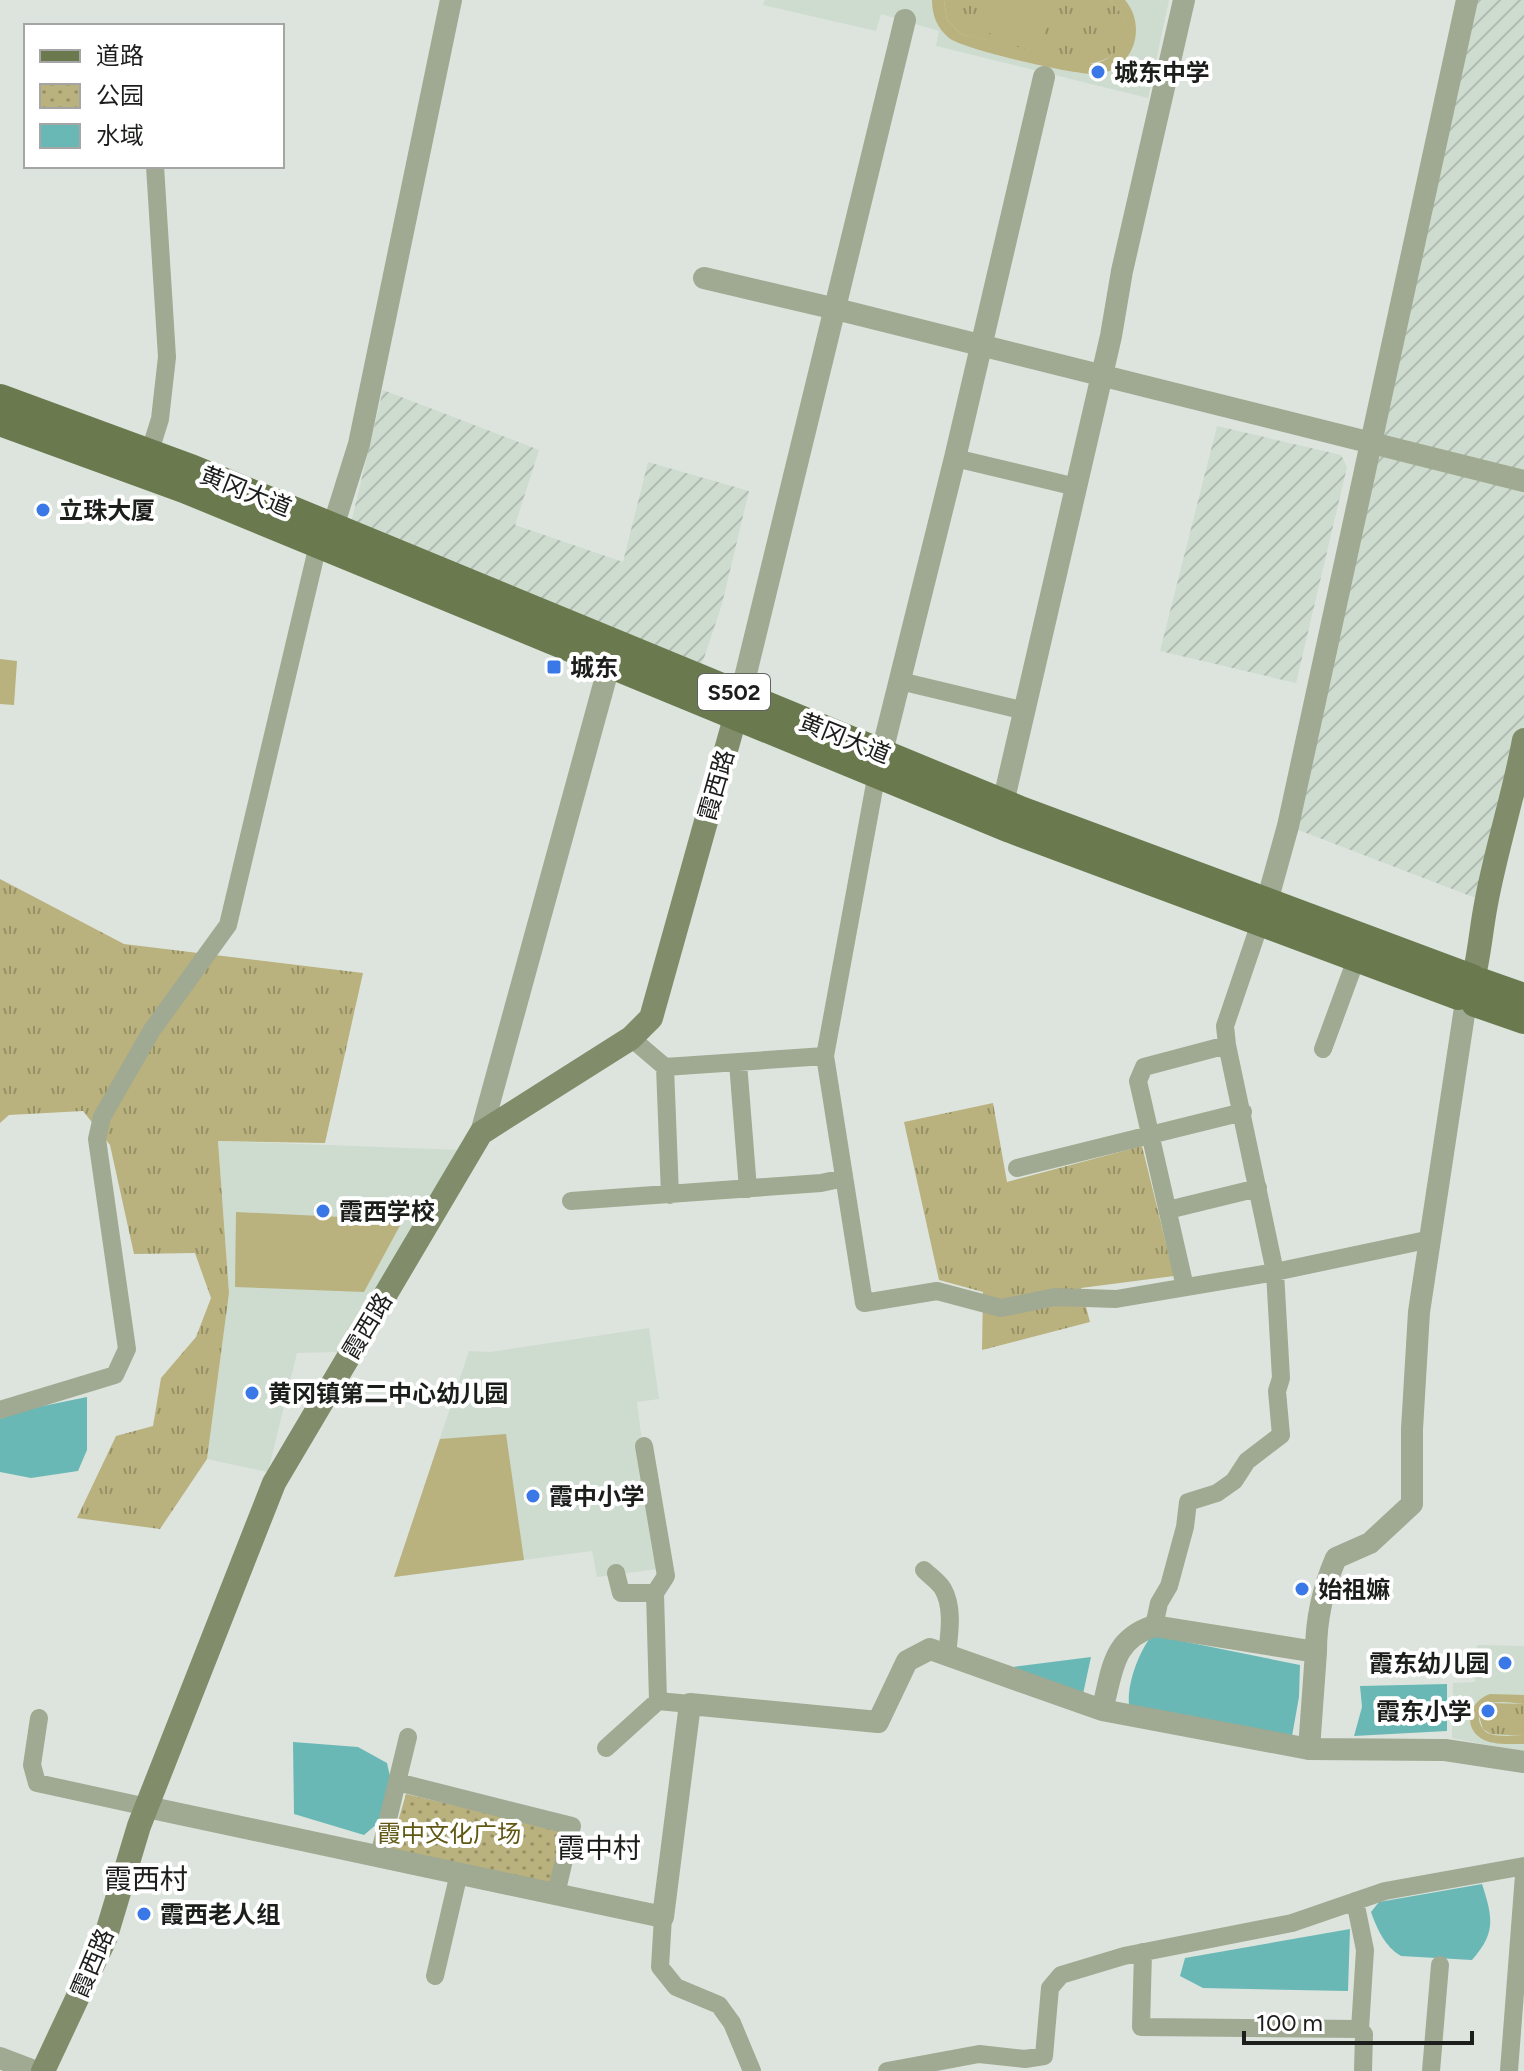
<svg xmlns="http://www.w3.org/2000/svg" width="1524" height="2071" font-family="Figtree,'Noto Sans SC',sans-serif">
<defs>
<pattern id="industrial-furrows" width="10" height="10" patternUnits="userSpaceOnUse" patternTransform="scale(2)"><rect width="10" height="10" fill="#cedbcf"/><path d="M-1 1l2-2M0 10L10 0M9 11l2-2" fill="none" stroke="#b0bcb1"/></pattern>
<pattern id="grass-tufts" width="24" height="20" patternUnits="userSpaceOnUse" patternTransform="scale(2)"><rect width="24" height="20" fill="#b9b27e"/><path d="M3 7l-1-3M5 7V3M7 7l1-3M15 17l-1-3M17 17v-4M19 17l1-3" fill="none" stroke="#969066"/></pattern>
<pattern id="park-dots" width="8" height="8" patternUnits="userSpaceOnUse" patternTransform="scale(2)"><rect width="8" height="8" fill="#b9b27e"/><path d="M2 2h.1M6 6h.1" fill="none" stroke="#969066" stroke-width="1.8" stroke-linecap="round"/></pattern>
</defs>
<rect width="100%" height="100%" fill="#dde4de"/>
<path fill="#cedbcf" d="M765 0H1169L1148 98 936 46 939 31 881 14 876 31 763 5Z
M218 1141 460 1150 339 1352 297 1353 268 1472 207 1459 229 1293Z
M649 1328 659 1399 637 1402 658 1569 597 1577 592 1551 394 1577 469 1351 490 1352Z
M1477 1645 1524 1646V1752L1452 1738 1453 1683 1475 1682Z"/>
<path fill="url(#industrial-furrows)" d="M1466 0H1524V800L1514 798 1486 902 1288 826Z
M383 390 539 450 515 525 623 562 648 462 749 491 722 604 702 664 350 527Z
M1217 426 1341 455 1347 467 1296 683 1160 651Z"/>
<path fill="url(#grass-tufts)" d="M944 0H1109C1141 24 1123 65 1084 63L961 34 947 20Z
M0 879 124 944 363 973 325 1143 218 1141 229 1293 207 1459 160 1529 77 1518 116 1436 153 1426 161 1378 196 1337 211 1298 195 1253 134 1254 110 1145 83 1111 9 1115 0 1123Z
M993 1103 1007 1182 1142 1146 1174 1276 1081 1288 1090 1322 982 1350 983 1292 939 1280 904 1122Z
M1491 1703 1524 1704V1736L1491 1734 1483 1729 1479 1716 1483 1707Z"/>
<path fill="url(#park-dots)" d="M406 1794 565 1831 553 1887 390 1849Z"/>
<path fill="#b9b27e" d="M932 0H944L947 20 961 34 1094 64C1127 56 1136 20 1109 0H1125C1148 27 1133 71 1097 74 1078 76 962 49 949 38 937 28 932 15 932 0Z
M987 0 1049 12 1041 45 980 31Z
M0 659 17 661 14 705 0 704Z
M236 1212 403 1220 364 1292 235 1287Z
M506 1434 524 1560 394 1577 440 1439Z
M1490 1694 1524 1695V1704C1510 1703 1483 1696 1479 1715 1478 1721 1481 1728 1486 1732 1495 1738 1513 1735 1524 1736V1744C1512 1744 1495 1745 1484 1740 1461 1728 1469 1701 1490 1694Z"/>
<path fill="#6ab8b5" d="M87 1397V1450L78 1471 31 1478 0 1472V1419L28 1409Z
M1152 1635 1300 1665 1299 1697 1292 1736 1129 1705C1127 1683 1139 1652 1152 1635Z
M1091 1657 1083 1694 1013 1667Z
M1447 1684V1731L1354 1736 1362 1707 1360 1686Z
M293 1742 358 1747 387 1763 392 1785 385 1817 364 1835 294 1814Z
M1482 1884C1493 1918 1496 1933 1472 1960L1401 1956C1385 1947 1377 1929 1371 1912L1379 1902Z
M1350 1929 1348 1991 1203 1988 1180 1976 1185 1958Z"/>
<g fill="none" stroke-linecap="round" stroke-linejoin="round">
<path stroke="#a0a991" stroke-width="18" d="M150 451 160 419 167 357 155 166
M955 458 1076 487
M900 681 1025 711
M876 778 825 1056 864 1303 937 1291 1001 1308 1055 1297 1116 1299 1275 1272 1431 1239
M631 1038 665 1067 825 1056
M1323 1049 1355 962
M738 1063 748 1189
M665 1067 670 1195
M1017 1168 1243 1112
M571 1201 821 1183 844 1178
M1168 1210 1258 1188
M1185 1287 1138 1081 1144 1067 1227 1045
M0 1410 115 1375 127 1349 97 1139 102 1117 152 1030 228 925 317 549
M644 1446 666 1576 655 1593 658 1701 690 1704
M924 1570C930 1576 939 1582 943 1589 954 1608 949 1635 947 1655
M616 1573 621 1593H655
M1154 1626 1159 1603 1169 1586 1185 1527 1188 1502 1217 1493 1234 1481 1247 1461 1281 1435 1277 1391 1281 1378 1275 1272 1227 1045 1225 1026 1259 926
M39 1718 32 1765 37 1783 147 1807
M606 1748 658 1701
M397 1782 572 1826 556 1894
M379 1856 408 1737
M1355 1901 1365 1950 1360 2029 1364 2034 1363 2071
M663 1917 660 1967 676 1987 719 2005 732 2023 752 2071
M1143 1952 1141 2027 1360 2029
M435 1976 459 1873
M887 2071 979 2054 1025 2059 1044 2056 1050 1988 1061 1975 1124 1956 1292 1923 1385 1891 1524 1866
M1431 2071 1440 1965
M1509 2071 1524 1875"/>
<path stroke="#a0a991" stroke-width="22" d="M704 278 836 309 1524 481
M333 527 359 444 451 0
M741 694 905 20
M882 752 955 458 1044 77
M1000 816 1111 336 1122 271 1184 0
M1268 898 1288 826 1467 0
M481 1133 609 666
M1102 1710C1113 1671 1111 1640 1154 1626L1316 1652C1316 1618 1323 1588 1336 1558L1370 1543 1412 1504V1429L1419 1312 1466 1001
M1309 1749 1316 1652
M147 1807 663 1917 690 1704 878 1722 907 1661 930 1649 1102 1710 1309 1749 1445 1750 1524 1762
M0 2058 34 2071"/>
<path stroke="#818d6a" stroke-width="24" d="M1468 995C1479 965 1480 935 1486 904 1496 849 1514 795 1524 740
M43 2071 105 1939 139 1826 274 1483 481 1133 631 1038 651 1018 740 700"/>
<path stroke="#6a794e" stroke-width="28" d="M0 398 193 469 1018 809 1472 978
M0 422 184 489 1010 829 1458 996
M1481 982 1524 997
M1475 1003 1524 1020"/>
</g>
<g fill="#3a78e7" stroke="#fff" stroke-width="3">
<circle cx="1098" cy="72" r="8"/>
<circle cx="43" cy="510" r="8"/>
<rect x="546" y="659" width="16" height="16" rx="4"/>
<circle cx="323" cy="1211" r="8"/>
<circle cx="252" cy="1393" r="8"/>
<circle cx="533" cy="1496" r="8"/>
<circle cx="1302" cy="1589" r="8"/>
<circle cx="1505" cy="1663" r="8"/>
<circle cx="1488" cy="1711" r="8"/>
<circle cx="144" cy="1914" r="8"/>
</g>
<g text-anchor="middle" dominant-baseline="central" stroke-width="8" stroke-linejoin="round" paint-order="stroke">
<rect fill="#fff" stroke="#606260" stroke-width="2" x="698" y="674" width="72" height="36" rx="6"/>
<g font-size="22" font-weight="bold" fill="#1c1e1c">
<text x="734" y="692">S502</text>
</g>
<g font-size="24" font-weight="bold" fill="#1c1e1c" stroke="#fff" text-anchor="start">
<text x="1114" y="72">城东中学</text>
<text x="59" y="510">立珠大厦</text>
<text x="570" y="667">城东</text>
<text x="339" y="1211">霞西学校</text>
<text x="268" y="1393">黄冈镇第二中心幼儿园</text>
<text x="549" y="1496">霞中小学</text>
<text x="1318" y="1589">始祖嫲</text>
<text x="1489" y="1663" text-anchor="end">霞东幼儿园</text>
<text x="1472" y="1711" text-anchor="end">霞东小学</text>
<text x="160" y="1914">霞西老人组</text>
</g>
<g font-size="24" fill="#1c1e1c" stroke="#fff">
<text transform="translate(246 491) rotate(22)">黄冈大道</text>
<text transform="translate(845 738) rotate(22)">黄冈大道</text>
<text transform="translate(716 785) rotate(-74)">霞西路</text>
<text transform="translate(367 1326) rotate(-59)">霞西路</text>
<text transform="translate(92 1963) rotate(-67)">霞西路</text>
</g>
<g font-size="24" fill="#615813" stroke="#fff">
<text x="449" y="1833">霞中文化广场</text>
</g>
<g font-size="28" fill="#1c1e1c" stroke="#fff">
<text x="599" y="1848">霞中村</text>
<text x="146" y="1879">霞西村</text>
</g>
</g>
<rect x="24" y="24" width="260" height="144" fill="#ffffff" stroke="#a4a5a4" stroke-width="2"/>
<rect x="40" y="50" width="40" height="12" fill="#6a794e" stroke="#a4a5a4" stroke-width="2"/>
<text x="96" y="64" font-size="24" fill="#1c1e1c">道路</text>
<rect x="40" y="84" width="40" height="24" fill="url(#park-dots)" stroke="#a4a5a4" stroke-width="2"/>
<text x="96" y="104" font-size="24" fill="#1c1e1c">公园</text>
<rect x="40" y="124" width="40" height="24" fill="#6ab8b5" stroke="#a4a5a4" stroke-width="2"/>
<text x="96" y="144" font-size="24" fill="#1c1e1c">水域</text>
<path d="M1244 2031v12h228v-12" fill="none" stroke="#1c1e1c" stroke-width="4"/>
<text x="1256" y="2031" font-size="24" fill="#1c1e1c" stroke="#ffffff" stroke-width="6" paint-order="stroke">100 m</text>
</svg>
